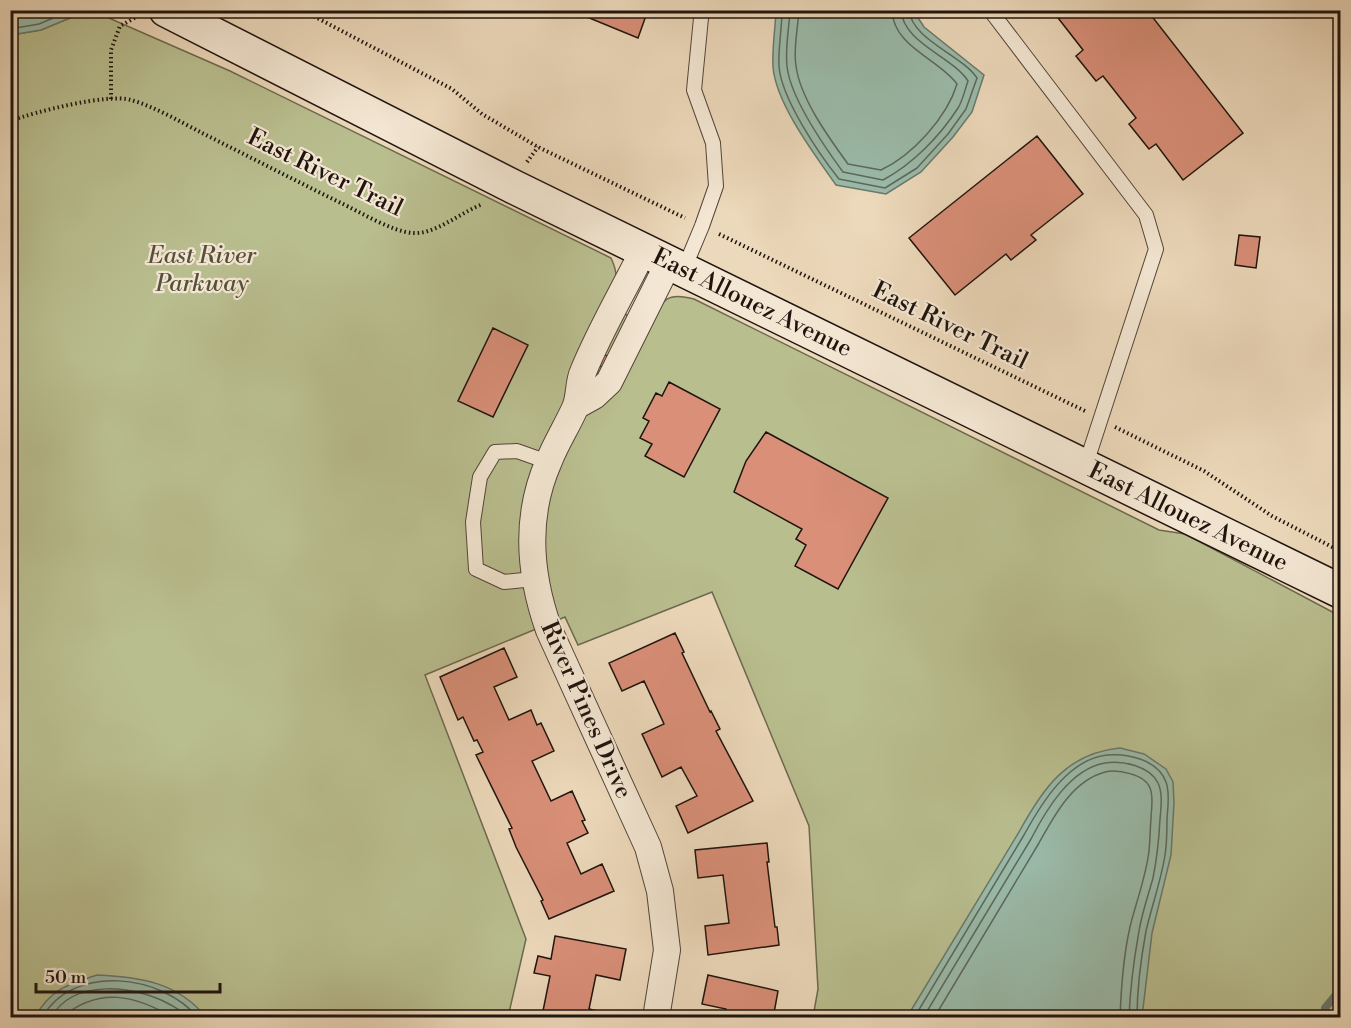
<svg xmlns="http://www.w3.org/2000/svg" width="1351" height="1028" font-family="'Libre Bodoni',serif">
<rect width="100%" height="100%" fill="#ecd8ba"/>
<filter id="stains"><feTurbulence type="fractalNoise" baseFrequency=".00333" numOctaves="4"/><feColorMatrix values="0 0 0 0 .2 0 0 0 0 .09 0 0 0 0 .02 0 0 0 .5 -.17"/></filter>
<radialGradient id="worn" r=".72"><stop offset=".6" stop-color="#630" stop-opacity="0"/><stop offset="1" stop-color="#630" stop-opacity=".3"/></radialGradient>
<path fill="#b9be8f" stroke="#6c694e" stroke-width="1.5" d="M87 11H93L230 71 611 258C621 279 615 287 606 306L650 325C662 301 665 291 694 299L1159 530 1185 534 1340 616V1017H813L818 989 809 826 712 592 578 645 565 617 425 675 526 939 508 1017H11L10 35 41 30Z"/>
<path fill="#9abbaa" stroke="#69786c" stroke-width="1.5" d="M11 10H87V11L41 30 11 35Z
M913 10 924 27 984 75 972 112 953 137 921 172 886 194 836 185C815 155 776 104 773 67 772 49 775 30 776 12Z
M1120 748 1144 754 1166 769 1173 782 1174 803 1171 855 1152 933 1142 1017H907L1019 832C1043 788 1067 753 1120 748Z
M97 975C140 977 177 982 206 1017H35C51 989 67 985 97 975Z"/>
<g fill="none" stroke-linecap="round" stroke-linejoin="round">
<path stroke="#5c685c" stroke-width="1.5" d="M782 10C782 29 778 48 779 66 781 98 819 154 839 179L885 188 917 168 948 134 966 109 977 78C962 55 912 40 909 10
M790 10C789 29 785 48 787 66 790 98 824 146 843 172L883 180C913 164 940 136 958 108 963 100 965 89 968 81 953 57 903 43 901 10
M799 10C798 28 793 49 796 66 800 98 829 138 848 164L881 170C913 155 947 117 957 84 939 59 893 47 892 10
M10 29 39 24 72 10
M42 1018C72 963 163 974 198 1018
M51 1018C73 977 136 986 169 1004 176 1008 183 1011 188 1018
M61 1018C99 986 135 995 174 1018
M914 1018 1024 835C1041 804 1068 759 1107 755 1128 753 1158 760 1166 782 1170 793 1168 807 1167 818 1167 830 1167 843 1165 855 1161 881 1152 905 1146 931 1141 958 1137 990 1137 1018
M923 1018 1031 839C1046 810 1070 769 1105 763 1122 760 1150 766 1158 783 1163 793 1161 808 1160 819 1159 839 1157 858 1153 878 1148 896 1142 913 1139 931 1134 959 1130 989 1129 1018
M934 1018 1039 843C1054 816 1072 781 1105 772 1117 769 1145 774 1150 788 1154 797 1151 810 1151 819 1150 830 1150 841 1149 851 1146 877 1136 902 1130 927 1124 953 1121 991 1120 1018"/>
<path stroke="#69786c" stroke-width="8" d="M1328 1018 1325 1008 1340 990"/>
</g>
<path fill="#d98f78" stroke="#1f140e" stroke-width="1.5" d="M570 10H648L638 38Z
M1059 10H1147L1243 133 1183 180 1156 144 1149 149 1129 124 1136 118 1103 76 1096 81 1076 56 1083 50 1055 14Z
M1037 136 1083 194 1031 235 1036 240 1011 260 1006 254 955 295 909 238Z
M1239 235 1260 237 1256 268 1235 265Z
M493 328 528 345 493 417 458 401Z
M601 353 611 358 606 369 595 364Z
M669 382 720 409 684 477 645 456 652 444 640 438 649 421 643 418 656 393 662 396Z
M766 432 888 498 838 589 795 566 806 545 796 539 802 529 734 492 746 461Z
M675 633 684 652 682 653 710 712 711 711 720 729 716 731 753 801 688 833 676 806 697 796 681 767 662 777 642 734 664 724 644 681 622 691 609 663Z
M504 648 517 677 494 687 509 720 531 710 537 725 541 723 554 751 532 761 551 801 572 791 585 820 582 821 588 833 567 843 581 874 602 864 614 891 549 919 541 901 543 900 516 847 509 829 512 828 476 755 483 752 477 740 474 741 463 717 458 720 440 677Z
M767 843 769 862H767L775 927H777L779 945 708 955 705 926 729 923 723 875 698 878 695 850Z
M555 936 626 949 620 980 596 975 589 1009 611 1014V1018H539V1015L542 1016 550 976 534 973 538 956 551 959Z
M708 975 778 991 774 1013 788 1016V1018H724L726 1009 702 1004Z"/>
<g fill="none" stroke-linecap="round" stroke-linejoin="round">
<defs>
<path id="lane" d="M990 10 1146 215 1156 249 1085 467
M684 269 702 226 716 186 713 143 694 90 701 18 703 10
M534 579 504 582 476 569 473 522 480 477 495 452 517 451 548 462"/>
<path id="street" d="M644 249C624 290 600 330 583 372 578 383 580 397 575 408 567 426 556 443 549 461 524 517 529 574 549 630L648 847 660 891 667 950 656 1018
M576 406 594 396 609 382 669 262"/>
<path id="secondary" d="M166 10 514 187 1340 591"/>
</defs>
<use href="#lane" stroke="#524539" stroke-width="16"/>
<use href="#street" stroke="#524539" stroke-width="28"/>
<use href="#secondary" stroke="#1f140e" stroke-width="36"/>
<path stroke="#1f140e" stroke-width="4" stroke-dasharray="1.5 3" stroke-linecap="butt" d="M302 10 452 89 482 114 538 147 685 218
M111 99V50L120 26 138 16
M10 121C35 112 107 93 131 100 153 106 181 122 202 133 248 156 294 180 341 203 360 212 391 231 412 233 435 235 461 212 483 204
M527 162 538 147
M719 234 1085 411
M1115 427 1204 471 1272 516 1340 551"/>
<use href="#lane" stroke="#f3e6d2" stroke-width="14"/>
<use href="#street" stroke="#f3e6d2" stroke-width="26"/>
<use href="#secondary" stroke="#f3e6d2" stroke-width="33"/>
</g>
<g text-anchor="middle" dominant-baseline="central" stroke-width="4.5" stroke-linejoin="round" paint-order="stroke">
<g font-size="24" fill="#1f140e" stroke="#f3e6d2">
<text transform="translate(325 173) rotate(26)">East River Trail</text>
<text transform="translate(752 303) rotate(26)">East Allouez Avenue</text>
<text transform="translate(950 326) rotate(26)">East River Trail</text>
<text transform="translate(1188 517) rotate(26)">East Allouez Avenue</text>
<text transform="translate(586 710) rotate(66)">River Pines Drive</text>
</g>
<g font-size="24" font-style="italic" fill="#55503b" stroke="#f3e6d2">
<text x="202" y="256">East River<tspan x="202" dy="28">Parkway</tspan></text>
</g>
</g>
<rect width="1351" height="1028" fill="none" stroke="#ecd8ba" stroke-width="36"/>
<rect x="12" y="12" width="1327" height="1004" fill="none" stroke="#1f140e" stroke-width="3"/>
<rect x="18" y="18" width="1315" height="992" fill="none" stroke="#1f140e" stroke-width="1.5"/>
<path d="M36 983v9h184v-9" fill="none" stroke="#1f140e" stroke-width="3"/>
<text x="45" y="983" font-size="18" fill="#1f140e" stroke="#f3e6d2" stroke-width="4.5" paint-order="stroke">50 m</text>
<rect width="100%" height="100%" filter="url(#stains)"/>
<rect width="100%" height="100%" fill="url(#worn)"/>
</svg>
